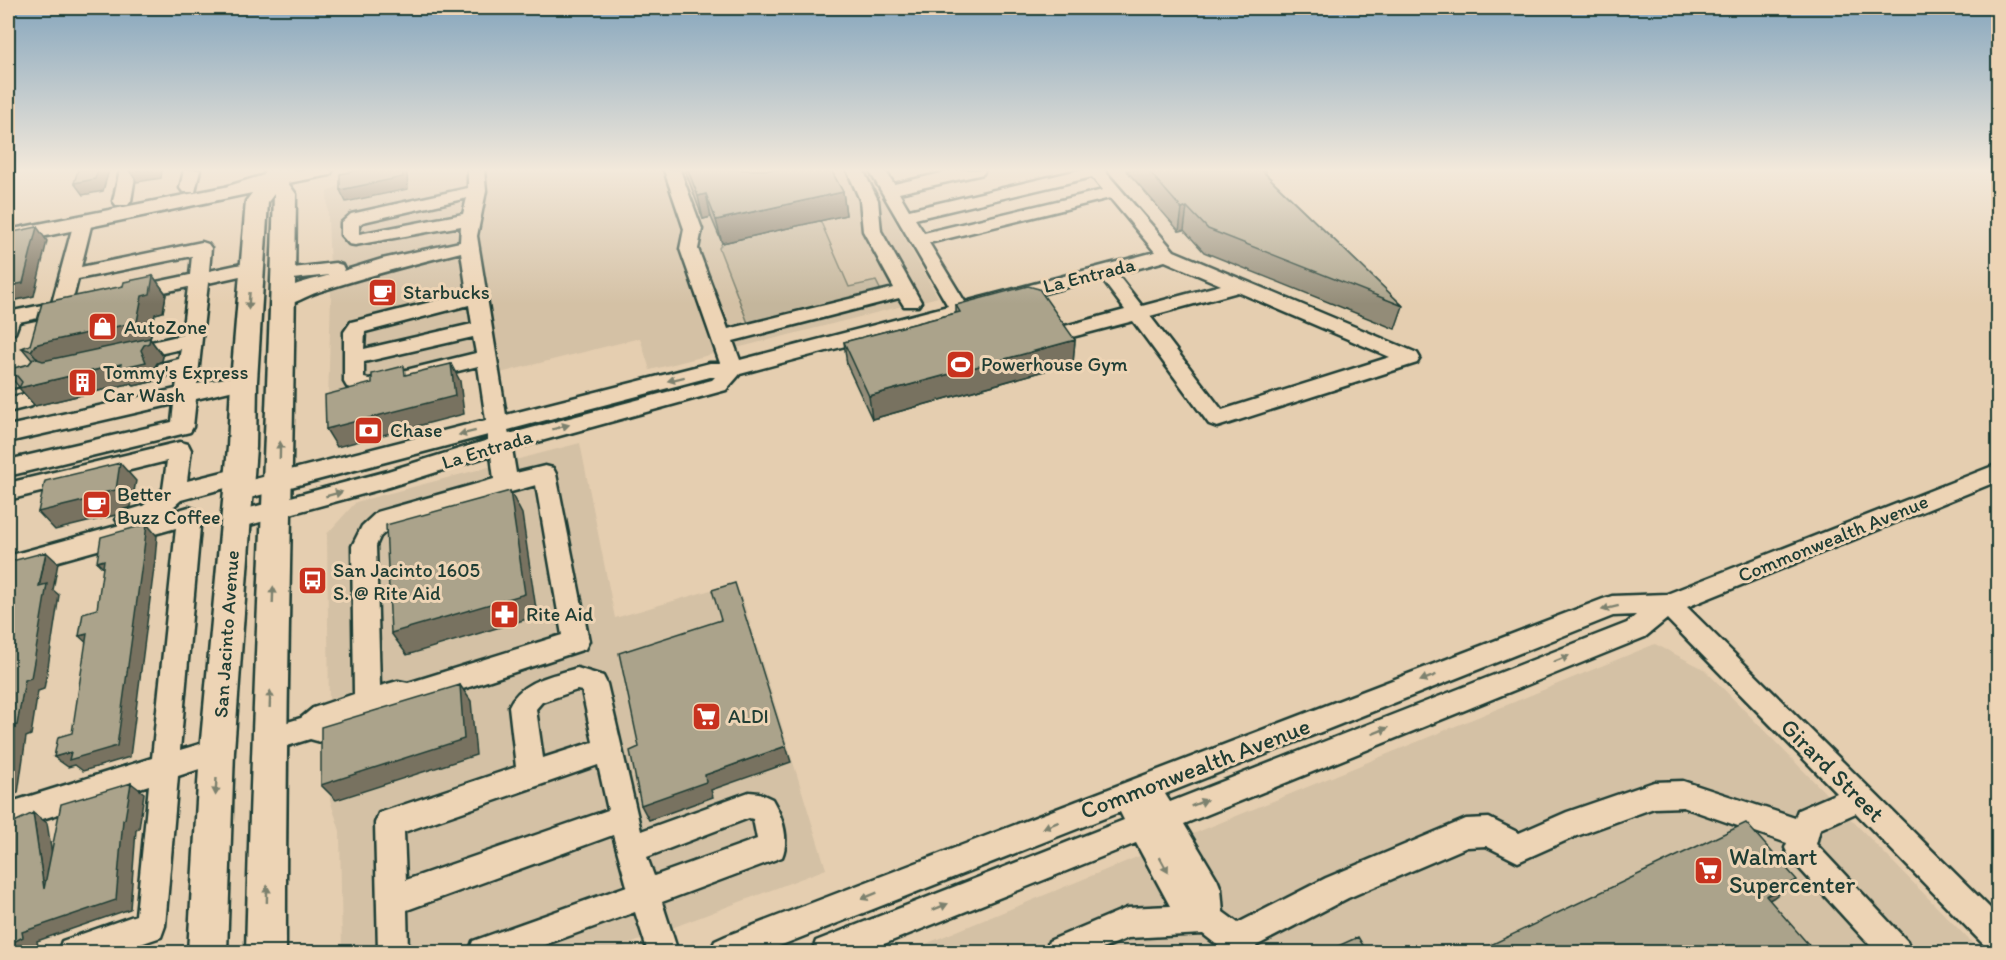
<svg xmlns="http://www.w3.org/2000/svg" width="2006" height="960" font-family="Itim,sans-serif">
<rect width="100%" height="100%" fill="#e5ceb0"/>
<filter id="ink" filterUnits="userSpaceOnUse"><feTurbulence type="fractalNoise" baseFrequency=".0167" numOctaves="2"/><feDisplacementMap in="SourceGraphic" scale="12" xChannelSelector="R" yChannelSelector="G"/><feConvolveMatrix kernelMatrix="1 2 1 2 8 2 1 2 1" color-interpolation-filters="sRGB"/></filter>
<g filter="url(#ink)">
<path fill="#d4c1a5" d="M409 170H866L938 297 650 370 640 338 500 373 498 361 328 402 331 294 327 192 343 183Z
M580 443 615 618 735 583 743 600 826 869 609 952H342L340 831 330 800 327 534 356 502Z
M1655 644 1704 669 1981 952H906Z"/>
<path fill="#c4b69c" stroke="#727a68" stroke-width="1.5" d="M820 220 849 287 876 281 881 291 748 323 719 248 722 243Z"/>
<g fill="none" stroke-linecap="round" stroke-linejoin="round">
<defs>
<path id="minor" d="M120 170H136L131 201 128 205H116L113 201Z
M184 170H200L195 192H183L180 188Z
M468 170H484L486 191 477 236 506 415 710 363H720L680 249 684 229 664 170H680L702 229 698 249 728 329 894 288 863 231 860 200 847 170H863L878 200 881 231 921 302 918 306H904L899 298 733 341 740 360 948 306 869 170H885L894 184 955 170H985L983 174 899 193 909 210 1079 170H1104L1174 251 1417 353 1420 358 1417 363 1217 427 1209 424 1133 321 1072 337 1065 336 1062 331 1065 326 1125 310 1101 278 740 374 726 390 512 449 516 473 545 466 553 468 556 474 589 641 585 649 417 704C407 713 402 717 389 712L386 707 361 715 363 720 359 728 321 742 310 739 268 752 258 749 254 740 258 731 301 718 313 708 354 694 352 546 362 526 377 512 494 479 491 455 389 487 235 529 227 526 223 520 227 514 388 471 488 440V435L238 501 230 498 227 492 229 487 181 500 165 514 189 507 197 510 201 516 180 750 217 739 227 742 231 751 227 760 178 776 165 926 161 937 117 952H58L62 941 136 915 149 785 8 830V803L152 758 176 528 8 575V556L120 525 116 519 120 513 143 506 163 489 167 461 8 500V483L180 442 188 444 191 450 187 481 239 468 247 470 250 476 247 481 486 420 478 366 369 393 347 387 344 382V332L351 322 467 293 461 252C413 264 366 276 318 292 305 296 290 308 275 304L272 300C282 285 313 280 330 275L283 280 276 278 274 274 276 270 335 263 342 265 344 269 343 271 382 259 460 242 461 226 355 245 349 244 341 235V223L351 214 468 188ZM1092 177 1103 190 924 233 915 219ZM467 198 463 214 359 234V225L363 222ZM1110 198 1155 252 965 302 929 243ZM1165 261 1221 285 1142 306 1117 274ZM1238 292 1390 357 1222 410 1150 316ZM469 305 472 324 364 349 365 332ZM473 337 476 353 369 379 364 378V362ZM710 377H715L712 380 509 434 508 430ZM536 485 562 635 408 683 398 681 380 686 376 546 380 537 393 525Z
M83 217 89 218 92 222 81 267 202 242 208 244 211 248 209 271 251 262 258 264 260 268 258 272 208 283 197 384 244 374 251 376 254 381 251 386 196 399 193 427 190 432 8 476V460L172 422 174 404 8 442V426L176 389 178 373 166 376 159 374 156 369 159 364 179 359 181 349 128 361 121 359 118 354 121 349 182 335 188 287 130 299 123 297 120 293 123 289 190 275 192 256 78 279 73 299 83 297 90 299 93 303 90 307 19 322 15 333 8 334V312L52 303 74 222 77 218Z
M37 368 44 370 47 375 44 380 8 389V375Z
M25 394 32 396 36 401 32 406 8 412V398Z
M1998 464V481L1687 607 1998 916V952L1987 948 1856 813 1820 829 1816 844 1907 941 1911 952H1876L1790 858 1785 848 1787 843 1683 807 1654 808 1574 837 1518 862 1486 846 1467 847 1348 898 1256 946 1258 952H1226L1203 934 1128 938 1095 952H1045L1049 941 1127 908 1170 906 1136 843 864 952H812L816 941 1124 820 1120 812 764 952H710L715 941 726 936 1603 599 1612 596 1667 594ZM1636 615 1627 623 1170 802 1165 794 1613 616ZM1667 619 1837 793 1798 810 1795 818 1683 781 1654 782 1567 812 1519 833 1489 818 1466 819 1326 878 1238 923 1223 912 1221 889 1217 879 1184 824 1645 637Z
M577 668 603 676 607 684 641 831 749 792 759 793 772 799C782 816 790 838 782 857L662 902 678 952H648L635 912 525 952H469L473 941 627 886 613 835 407 910 408 952H378L375 823 379 813 516 767 509 706C521 680 552 676 577 668ZM577 690 582 691 593 742 543 758 536 709 542 702ZM598 765 608 810 406 880 404 832ZM749 818 753 819 757 839 654 876 647 857Z"/>
<path id="major" d="M264 170H333L330 175 288 183 296 194C294 447 285 699 286 952H246C252 699 266 447 274 194L268 202 257 381 256 447 234 751 227 952H188L200 751 228 447 231 381 246 201 252 193 8 244V230L225 187 264 175Z"/>
</defs>
<use href="#minor" stroke="#1f3d34" stroke-width="5"/>
<use href="#major" stroke="#1f3d34" stroke-width="5"/>
<use href="#minor" fill="#edd4b5" fill-rule="evenodd"/>
<use href="#major" fill="#edd4b5" fill-rule="evenodd"/>
</g>
<path fill="#938c78" stroke="#1f3d34" stroke-width="1.5" d="M685 170H831L843 192 846 215 722 243 711 217 703 219Z
M1126 170H1266V174L1403 306 1395 329 1204 252 1184 230 1179 231Z
M153 276 166 294 163 312 155 314 150 339 163 356 162 361 157 363 154 368 160 380 134 386 132 383 35 406 8 374 29 364 32 360 22 348 30 345 123 286Z
M956 305 1075 340 1073 363 872 419 847 365 844 342 956 313Z"/>
<path fill="#787261" stroke="#1f3d34" stroke-width="1.5" d="M98 170H109L103 191 83 195 74 183Z
M129 170H162L161 178 137 182Z
M402 170H405L407 174 408 189 346 202 340 190Z
M843 192 846 215 722 243 716 220Z
M706 194 711 217 703 219 698 196Z
M1187 207 1184 230 1179 231 1182 209Z
M37 227 47 241 34 296 8 302V286Z
M153 276 166 294 163 312 155 314 150 339 163 356 162 361 157 363 154 368 160 380 134 386 132 383 35 406 19 388 121 364 146 362 46 369 31 351 35 345 142 296Z
M1075 340 1073 363 872 419 869 396Z
M451 364 460 381 464 414 337 447 326 429Z
M120 463 136 481 131 507 119 511 116 515 55 530 38 512Z
M510 491 522 514 537 616 407 655 391 633Z
M147 524 157 536 155 560 130 757 83 771 75 765 68 767 54 757 71 752Z
M46 552 58 563 53 590 59 595 48 667 44 689 38 691 31 735 26 737 18 793 8 796V756L12 726Z
M104 560 108 573 97 562Z
M87 634 91 647 79 636Z
M460 685 471 701 476 755 336 800 321 785Z
M786 746 791 762 711 790 713 797 649 820 641 805 705 775Z
M131 783 144 793 139 829 136 830 130 909 37 941 38 946 26 952H8V942L22 932 123 820Z
M33 813 47 823 59 899 44 889Z
M1797 880 1773 898 1743 914 1766 896Z"/>
<path fill="#aba38b" stroke="#1f3d34" stroke-width="1.5" d="M78 170H98L95 179 74 183Z
M362 170H402L403 177 340 190V174Z
M688 170H831L843 192 716 220 706 194 698 196Z
M1148 170H1266L1262 171 1403 306 1208 229 1187 207 1182 209Z
M37 227 23 283 8 286V233Z
M153 276 150 294 142 296 137 322 42 343 35 345 31 351 22 348 30 345 42 303 123 286 124 282Z
M1028 286 1039 289 1075 340 869 396 844 342 960 312 956 305Z
M150 338 149 343 144 345 141 350 146 362 120 368 121 364 19 388 22 382 17 376 8 374 10 369 29 364 34 358 43 361Z
M451 364 455 396 326 429 325 395 372 383V374L404 366 405 375Z
M120 463 116 490 103 493 100 497 38 512 45 481Z
M510 491 525 594 391 633 386 525Z
M147 524 144 549 117 746 69 760 71 752 54 757 58 737 72 733 87 634 79 636 83 613 97 609 104 560 97 562 101 537Z
M46 552 39 586 47 584 35 656 31 678 25 680 17 725 12 726 8 756V562Z
M735 583 786 746 705 775 706 782 641 805 630 751 639 747 619 653 721 620 712 590Z
M460 685 464 739 321 785V727Z
M131 783 125 819 123 820 116 900 22 932 23 937 8 945V926L13 925 8 873V825L33 813 44 889 61 804Z
M1746 823 1797 880 1766 896 1815 952H1476Z
M1358 937 1367 952H1325Z"/>
<defs><path id="oneway-solid" d="M-6-.8H1V-3.2L6.5 0L1 3.2V.8H-6Z" transform="scale(1.5)"/></defs>
<g fill="#7c816e">
<use href="#oneway-solid" transform="translate(249 301) rotate(94)"/>
<use href="#oneway-solid" transform="translate(676 379) rotate(166)"/>
<use href="#oneway-solid" transform="translate(561 427) rotate(-15)"/>
<use href="#oneway-solid" transform="translate(467 433) rotate(166)"/>
<use href="#oneway-solid" transform="translate(280 450) rotate(-89)"/>
<use href="#oneway-solid" transform="translate(334 494) rotate(-15)"/>
<use href="#oneway-solid" transform="translate(273 595) rotate(-88)"/>
<use href="#oneway-solid" transform="translate(1610 608) rotate(166)"/>
<use href="#oneway-solid" transform="translate(1561 659) rotate(-22)"/>
<use href="#oneway-solid" transform="translate(1428 678) rotate(159)"/>
<use href="#oneway-solid" transform="translate(270 699) rotate(-88)"/>
<use href="#oneway-solid" transform="translate(1380 731) rotate(-22)"/>
<use href="#oneway-solid" transform="translate(216 787) rotate(93)"/>
<use href="#oneway-solid" transform="translate(1199 803) rotate(-22)"/>
<use href="#oneway-solid" transform="translate(1051 825) rotate(158)"/>
<use href="#oneway-solid" transform="translate(1164 865) rotate(61)"/>
<use href="#oneway-solid" transform="translate(267 894) rotate(-89)"/>
<use href="#oneway-solid" transform="translate(869 896) rotate(158)"/>
<use href="#oneway-solid" transform="translate(940 907) rotate(-22)"/>
</g>
</g>
<linearGradient id="sky" x2="0" y2="1"><stop stop-color="#86a6bd"/><stop offset="0.56" stop-color="#f3e9db"/><stop offset="1" stop-color="#f3e9db" stop-opacity="0"/></linearGradient>
<rect width="2006" height="304" fill="url(#sky)"/>
<defs>
<symbol id="cafe-square" viewBox="-11 -11 22 22"><rect x="-9" y="-9" width="18" height="18" rx="4" fill="#c8321e" stroke="#edd4b5"/><path d="M-5.5-4.5H6V0H3Q3 3.5 0 3.5H-2.5Q-5.5 3.5-5.5 0ZM3-3.2v2h1.7v-2ZM-6 4.5H4V6H-6Z" fill="#fff"/></symbol>
<symbol id="shop-square" viewBox="-11 -11 22 22"><rect x="-9" y="-9" width="18" height="18" rx="4" fill="#c8321e" stroke="#edd4b5"/><path d="M-5-2.5h2.3a2.7 3.5 0 0 1 5.4 0H5L5.5 6h-11ZM-1.5-2.5h3a1.5 2.3 0 0 0-3 0Z" fill="#fff"/></symbol>
<symbol id="stadium-square" viewBox="-11 -11 22 22"><rect x="-9" y="-9" width="18" height="18" rx="4" fill="#c8321e" stroke="#edd4b5"/><path d="M0-5a6.5 5 0 1 0 0 10a6.5 5 0 1 0 0-10ZM-3.5-1.8h7v3.6h-7Z" fill="#fff"/></symbol>
<symbol id="building-square" viewBox="-11 -11 22 22"><rect x="-9" y="-9" width="18" height="18" rx="4" fill="#c8321e" stroke="#edd4b5"/><path d="M-4-6H4V6H1V3H-1V6H-4ZM-2.5-4.3h1.7v1.8h-1.7ZM.8-4.3h1.7v1.8H.8ZM-2.5-1h1.7V.8h-1.7ZM.8-1h1.7V.8H.8Z" fill="#fff"/></symbol>
<symbol id="bank-square" viewBox="-11 -11 22 22"><rect x="-9" y="-9" width="18" height="18" rx="4" fill="#c8321e" stroke="#edd4b5"/><path d="M-6-4H6V4H-6ZM0-2.3a2.3 2.3 0 1 0 0 4.6a2.3 2.3 0 1 0 0-4.6Z" fill="#fff"/></symbol>
<symbol id="bus-square" viewBox="-11 -11 22 22"><rect x="-9" y="-9" width="18" height="18" rx="4" fill="#c8321e" stroke="#edd4b5"/><path d="M-5-6H5V4H4V6H2V4H-2V6H-4V4H-5ZM-3.5-4V0h7V-4ZM-3.5 1.2v1.5H-2V1.2ZM2 1.2v1.5H3.5V1.2Z" fill="#fff"/></symbol>
<symbol id="pharmacy-square" viewBox="-11 -11 22 22"><rect x="-9" y="-9" width="18" height="18" rx="4" fill="#c8321e" stroke="#edd4b5"/><path d="M-2-6h4v4h4v4h-4v4h-4v-4h-4v-4h4Z" fill="#fff"/></symbol>
<symbol id="supermarket-square" viewBox="-11 -11 22 22"><rect x="-9" y="-9" width="18" height="18" rx="4" fill="#c8321e" stroke="#edd4b5"/><path d="M-6-5.5h2.5l.6 2H6L4.5 2H-2.5L-4.4-4H-6ZM-1.5 3.2a1.3 1.3 0 1 0 .1 0ZM3 3.2a1.3 1.3 0 1 0 .1 0Z" fill="#fff"/></symbol>
</defs>
<g fill-rule="evenodd">
<use href="#cafe-square" x="366" y="276" width="33" height="33"/>
<use href="#shop-square" x="86" y="310" width="33" height="33"/>
<use href="#stadium-square" x="944" y="348" width="33" height="33"/>
<use href="#building-square" x="66" y="366" width="33" height="33"/>
<use href="#bank-square" x="352" y="414" width="33" height="33"/>
<use href="#cafe-square" x="80" y="488" width="33" height="33"/>
<use href="#bus-square" x="296" y="564" width="33" height="33"/>
<use href="#pharmacy-square" x="488" y="598" width="33" height="33"/>
<use href="#supermarket-square" x="690" y="700" width="33" height="33"/>
<use href="#supermarket-square" x="1692" y="854" width="33" height="33"/>
</g>
<g text-anchor="middle" dominant-baseline="central" stroke-width="6" stroke-linejoin="round" paint-order="stroke">
<g font-size="20" fill="#1f3d34" stroke="#edd4b5">
<text transform="translate(1089 275) rotate(-14)">La Entrada</text>
<text transform="translate(487 449) rotate(-17)">La Entrada</text>
<text transform="translate(1833 538) rotate(-22)">Commonwealth Avenue</text>
<text transform="translate(226 634) rotate(-86)">San Jacinto Avenue</text>
</g>
<g font-size="20" fill="#1f3d34" stroke="#edd4b5" text-anchor="start">
<text x="403" y="292">Starbucks</text>
<text x="124" y="327">AutoZone</text>
<text x="981" y="364">Powerhouse Gym</text>
<text x="103" y="372">Tommy's Express<tspan x="103" dy="23">Car Wash</tspan></text>
<text x="390" y="430">Chase</text>
<text x="117" y="494">Better<tspan x="117" dy="23">Buzz Coffee</tspan></text>
<text x="333" y="570">San Jacinto 1605<tspan x="333" dy="23">S. @ Rite Aid</tspan></text>
<text x="526" y="614">Rite Aid</text>
<text x="728" y="716">ALDI</text>
</g>
<g font-size="24" fill="#1f3d34" stroke="#edd4b5">
<text transform="translate(1195 768) rotate(-21)">Commonwealth Avenue</text>
<text transform="translate(1833 770) rotate(45)">Girard Street</text>
</g>
<g font-size="24" fill="#1f3d34" stroke="#edd4b5" text-anchor="start">
<text x="1729" y="856">Walmart<tspan x="1729" dy="28">Supercenter</tspan></text>
</g>
</g>
<rect width="2006" height="960" fill="none" stroke="#edd4b5" stroke-width="30"/>
<rect x="15" y="15" width="1976" height="930" fill="none" stroke="#1f3d34" stroke-width="2" filter="url(#ink)"/>
</svg>
